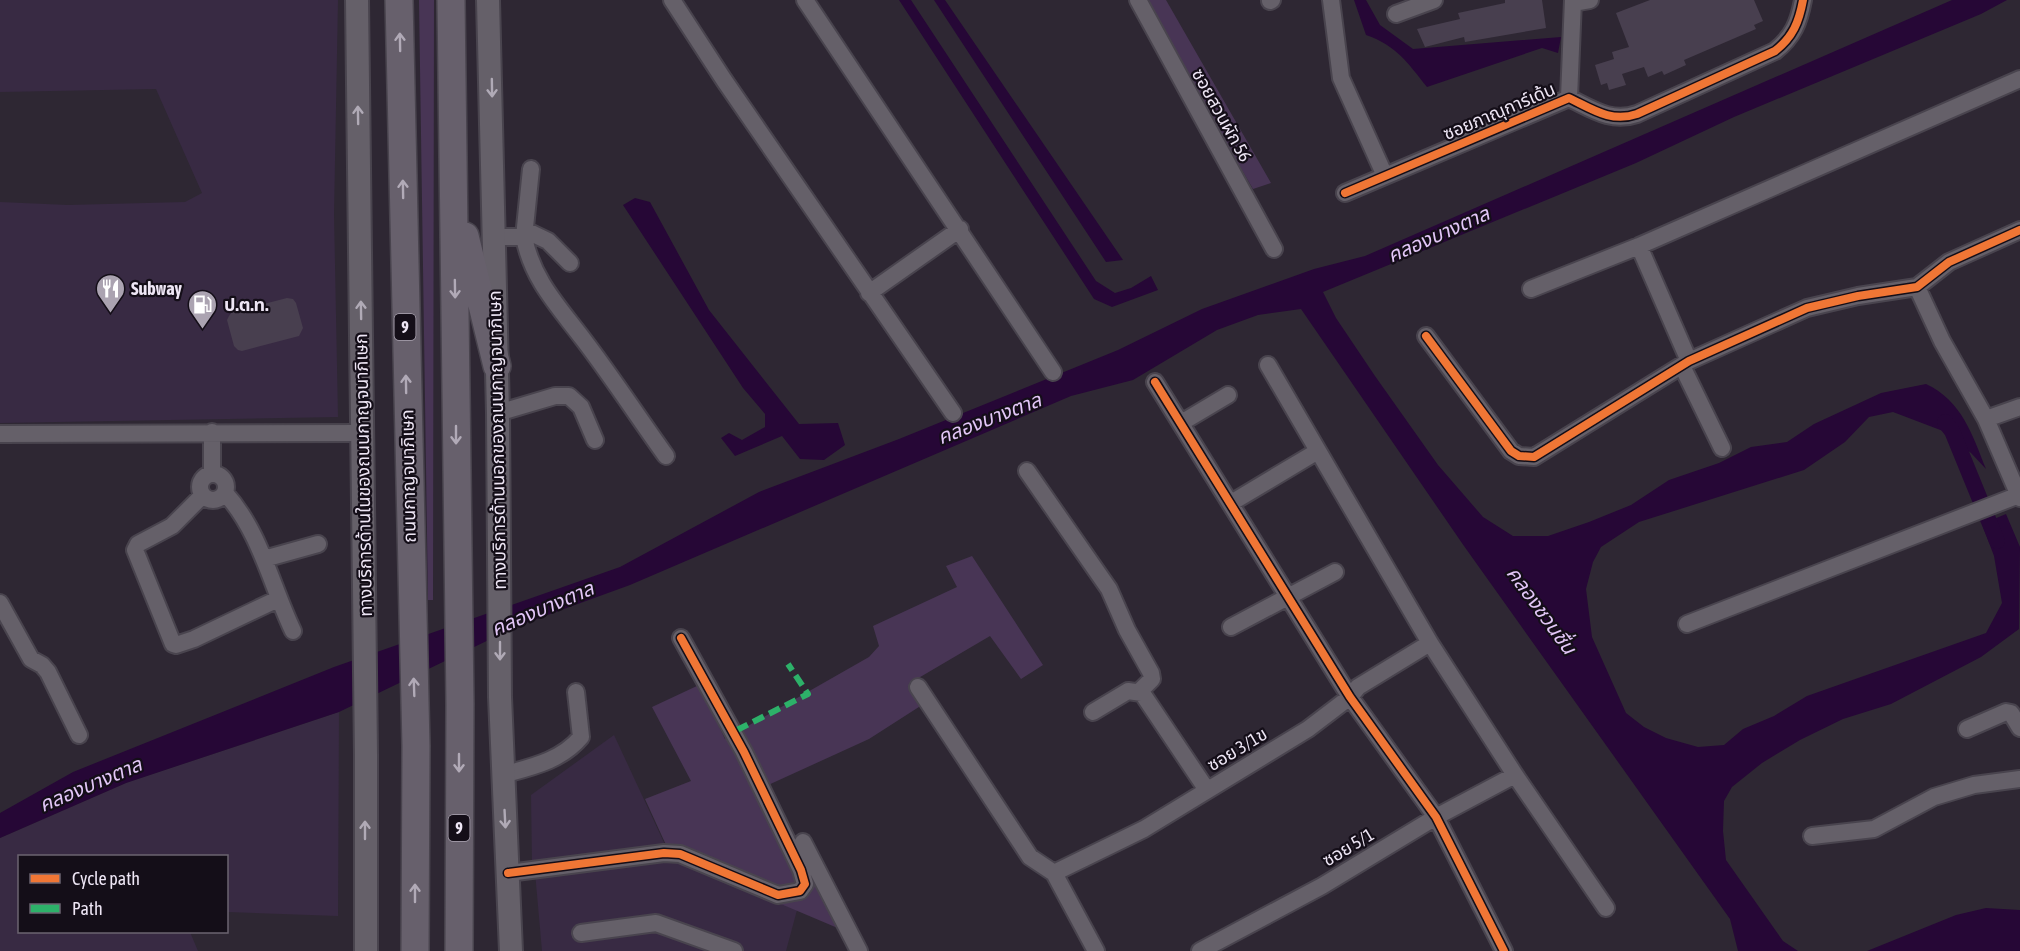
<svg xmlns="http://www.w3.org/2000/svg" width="2020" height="951" font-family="'Asap Condensed','Noto Sans Thai',sans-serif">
<rect width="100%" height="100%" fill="#2e2733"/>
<path fill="#382a43" d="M0 0H338L334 214 338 417 0 423V202L68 205 185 202 202 193 156 89 0 92Z
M339 712 338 916 227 912 226 856H20V932H190L198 951H0V838L126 783Z
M614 735 667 849 532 864 531 795Z
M672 858 797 910 786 951H542L535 872Z"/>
<path fill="#483555" d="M419 0H434L433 600H428Z
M1145 0H1166L1271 183 1253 189 1155 22Z
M972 556 1043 665 1021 679 990 636 910 683 922 705 869 739 766 786 793 844 840 929 672 858 645 799 691 781 652 707 699 685 725 739 869 657 879 646 873 626 957 587 946 566Z"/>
<path fill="#260736" d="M899 0H911L1096 281 1115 293 1131 288 1151 276 1158 290 1112 307 1094 299Z
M934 0H945L1123 260 1106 262Z
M1354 0H1366L1380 25 1413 49 1561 37 1558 53 1542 48 1427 87C1407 62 1397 46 1366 35Z
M1952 0H2007L1981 14 1734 117 1636 163 1323 292 1336 318 1375 376 1438 465 1483 517 1513 536H1548L1589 522 1631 505 1669 480 1719 463 1751 447 1787 442 1814 424 1881 393 1926 384C1962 401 1972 434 1986 469L1971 453 1943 431 1893 412 1869 417 1845 442 1804 470 1639 522 1601 547 1593 562 1586 589 1592 637 1626 713 1644 727 1666 738 1698 747 1724 745 1743 729 1774 716 1807 696 1986 633 2002 603 1994 556 1982 524 2006 514 2020 547 2019 629 1981 657 1891 704 1843 719 1800 740 1762 763 1732 787 1724 801 1723 831 1726 860 1783 941 1798 951H1738L1730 919 1464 546 1301 309 1258 315 1217 330 1133 380 1071 396 630 585 520 625 339 712 126 783 0 838V813L73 772 334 667 620 567 759 492 899 439 1118 350 1202 309 1314 269 1365 256Z
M635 198 650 202 709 310 799 424 838 423 845 445 824 460 800 459 782 436 735 456 721 438 729 433 742 440 765 427V414L743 388 623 205Z
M1986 908 2020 910V951H1867L1956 915Z"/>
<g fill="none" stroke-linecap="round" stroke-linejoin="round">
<path stroke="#260736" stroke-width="16" d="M1945 422 1952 431 1997 541"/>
</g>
<path fill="#483f4f" d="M1505 0H1542L1546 28 1465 42 1464 37 1425 47 1417 29 1460 19 1458 13 1505 3Z
M1650 0H1754L1763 21 1754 25 1756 29 1684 60 1686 65 1664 75 1662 71 1648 77 1644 67 1622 74 1626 85 1609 90 1607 83 1601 85 1595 65 1614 59 1612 52 1629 47 1616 13Z
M287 298 293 299 296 303 303 328 299 336 242 351 238 350 234 346 227 320 229 316 232 312Z"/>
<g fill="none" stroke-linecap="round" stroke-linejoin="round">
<defs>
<path id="minor" d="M672 0 724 80 953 413
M805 0 1053 372
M1138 0 1274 249
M1331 0 1341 78 1385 176
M1270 1 1272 0
M1573 3 1590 0
M1396 14 1434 0
M1569 98 1573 0
M1345 193 1569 98C1592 109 1611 123 1637 114L1775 51C1793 37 1799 22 1803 0
M525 230 548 241 570 263
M494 237H524C532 279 558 306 583 339 612 377 638 417 666 456
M524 237 531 169
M1639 246 1689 361
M1917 287 1942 341 1986 419 2020 498
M1531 289 1639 246 2020 79
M869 293 960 229
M1426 336 1511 451 1519 456 1534 457 1689 361 1807 308 1858 296 1917 287 1949 262 2020 230
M1268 365 1430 643 1515 775 1606 908
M1682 366 1722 448
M1155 382 1350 697 1436 817 1504 951
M498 413 555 396H569L581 407 595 440
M1986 419 2020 407
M1181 423 1228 395
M0 434 362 433
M1027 471 1109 589 1127 630 1151 673 1152 679 1139 692
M212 474V432
M200 487a13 13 0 1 1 26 0a13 13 0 1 1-26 0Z
M225 493C260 531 271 585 293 631
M203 495 172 526 138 544 135 550 173 644 176 645 194 639 278 599
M1231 503 1318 451
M264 559 318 544
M0 603 31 659 42 665 48 672 79 735
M1687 624 2019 495
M1231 627 1335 572
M918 687 1030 857 1054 873 1096 951
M1093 712 1128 691 1142 693 1207 790
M1967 729 2006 712 2011 713 2020 728
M502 775C531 767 561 761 581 737L576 692
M1812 836 1874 829 1934 797 1974 785 2020 779
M803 842 859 951
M508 873 664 853 680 854 778 895 800 891 805 884 801 870 744 752 681 638
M1054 873 1144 829 1308 729 1350 697 1358 687 1430 643
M581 933 656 923 734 951
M1200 951 1322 886 1436 817 1515 775"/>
<path id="secondary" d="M357 0 366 755V951
M488 0 498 413 500 697 511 951"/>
<path id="trunk" d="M399 0 416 746 415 951
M451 0 460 704 459 951
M465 236 497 366"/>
</defs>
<use href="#minor" stroke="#49444e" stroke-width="20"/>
<use href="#secondary" stroke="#49444e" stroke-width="26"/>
<use href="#trunk" stroke="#49444e" stroke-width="30"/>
<use href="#minor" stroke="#656069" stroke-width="16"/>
<use href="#secondary" stroke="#656069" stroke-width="22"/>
<use href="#trunk" stroke="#67606c" stroke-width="27"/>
<path stroke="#2db169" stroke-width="6" stroke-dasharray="12 6" stroke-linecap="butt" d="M737 730 808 694 788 664"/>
<defs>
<path id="cycleway" d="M1345 193 1569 98C1592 109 1611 123 1637 114L1775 51C1793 37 1799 22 1803 0
M1426 336 1511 451 1519 456 1534 457 1689 361 1807 308 1858 296 1917 287 1949 262 2020 230
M1155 382 1350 697 1436 817 1504 951
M508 873 664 853 680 854 778 895 800 891 805 884 801 870 744 752 681 638"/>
</defs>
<use href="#cycleway" stroke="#140e18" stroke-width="11"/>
<use href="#cycleway" stroke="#f07635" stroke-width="8"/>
</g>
<defs><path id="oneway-shaft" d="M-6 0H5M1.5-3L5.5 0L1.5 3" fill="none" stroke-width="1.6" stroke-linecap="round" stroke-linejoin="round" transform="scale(1.5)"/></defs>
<g stroke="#b1aab7">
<use href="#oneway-shaft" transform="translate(400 42) rotate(-91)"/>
<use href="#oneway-shaft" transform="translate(403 189) rotate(-91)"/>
<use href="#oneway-shaft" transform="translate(455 289) rotate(89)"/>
<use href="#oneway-shaft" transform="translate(406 384) rotate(-91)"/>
<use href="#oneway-shaft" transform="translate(456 435) rotate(90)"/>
<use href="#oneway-shaft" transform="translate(414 687) rotate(-92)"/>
<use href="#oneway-shaft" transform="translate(459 763) rotate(90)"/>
<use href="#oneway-shaft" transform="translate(415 893) rotate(-90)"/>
</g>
<g stroke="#b0aab6">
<use href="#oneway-shaft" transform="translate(492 88) rotate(89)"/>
<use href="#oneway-shaft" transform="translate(358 115) rotate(-91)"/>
<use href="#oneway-shaft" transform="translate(361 310) rotate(-91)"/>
<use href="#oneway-shaft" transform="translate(500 651) rotate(90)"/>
<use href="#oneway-shaft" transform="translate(505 819) rotate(87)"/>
<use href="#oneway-shaft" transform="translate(365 830) rotate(-90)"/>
</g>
<defs>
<symbol id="restaurant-pin" viewBox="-11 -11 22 30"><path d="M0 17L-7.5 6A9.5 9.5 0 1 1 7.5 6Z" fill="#aba3b1" stroke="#140e18"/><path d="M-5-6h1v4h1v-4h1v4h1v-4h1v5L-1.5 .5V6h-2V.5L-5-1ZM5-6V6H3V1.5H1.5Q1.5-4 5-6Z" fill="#fff"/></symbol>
<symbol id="fuel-pin" viewBox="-11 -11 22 30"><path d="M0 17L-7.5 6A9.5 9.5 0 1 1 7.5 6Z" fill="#aba3b1" stroke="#140e18"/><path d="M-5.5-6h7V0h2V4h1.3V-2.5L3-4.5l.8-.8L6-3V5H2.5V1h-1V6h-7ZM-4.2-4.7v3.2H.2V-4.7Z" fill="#fff"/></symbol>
</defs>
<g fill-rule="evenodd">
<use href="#restaurant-pin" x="94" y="272" width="33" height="45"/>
<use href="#fuel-pin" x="186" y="288" width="33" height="45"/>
</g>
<g text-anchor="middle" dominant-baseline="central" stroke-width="4.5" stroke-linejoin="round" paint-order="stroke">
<g fill="#140e18" stroke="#ada5b3" stroke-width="1.5">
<rect x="394.5" y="314" width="21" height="26" rx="4.5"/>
<rect x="448.5" y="815" width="21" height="26" rx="4.5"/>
</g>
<g font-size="16" font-weight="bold" fill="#eee6f5">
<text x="405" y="327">9</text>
<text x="459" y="828">9</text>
</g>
<g font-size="18" fill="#eee6f5" stroke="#140e18">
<text transform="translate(1499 111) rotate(-23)">ซอยภาณุการ์เด้น</text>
<text transform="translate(1222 115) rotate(61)">ซอยสวนผัก 56</text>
<text transform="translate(497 440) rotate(-91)">ทางบริการด้านนอกของถนนกาญจนาภิเษก</text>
<text transform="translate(363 475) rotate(-91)">ทางบริการด้านในของถนนกาญจนาภิเษก</text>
<text transform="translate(408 476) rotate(-91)">ถนนกาญจนาภิเษก</text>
<text transform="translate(1237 749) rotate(-31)">ซอย 3/1ข</text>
<text transform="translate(1348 847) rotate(-31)">ซอย 5/1</text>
</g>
<g font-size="18" font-weight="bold" fill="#eee6f5" stroke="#140e18" text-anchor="start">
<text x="131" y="288">Subway</text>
<text x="224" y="304">ป.ต.ท.</text>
</g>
<g font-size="20" font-style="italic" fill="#e3c7f8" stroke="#140e18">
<text transform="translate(1438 234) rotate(-24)">คลองบางตาล</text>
<text transform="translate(989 418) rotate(-21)">คลองบางตาล</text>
<text transform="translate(542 608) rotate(-23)">คลองบางตาล</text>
<text transform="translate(1542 610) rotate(54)">คลองชวนชื่น</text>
<text transform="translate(90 784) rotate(-23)">คลองบางตาล</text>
</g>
</g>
<rect x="18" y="855" width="210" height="78" fill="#140e18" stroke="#6b6470" stroke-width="1.5"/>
<rect x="30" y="874" width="30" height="9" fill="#f07635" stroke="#6b6470" stroke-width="1.5"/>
<text x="72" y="885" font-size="18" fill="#eee6f5">Cycle path</text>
<rect x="30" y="904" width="30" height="9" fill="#2db169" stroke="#6b6470" stroke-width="1.5"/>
<text x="72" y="915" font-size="18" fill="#eee6f5">Path</text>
</svg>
